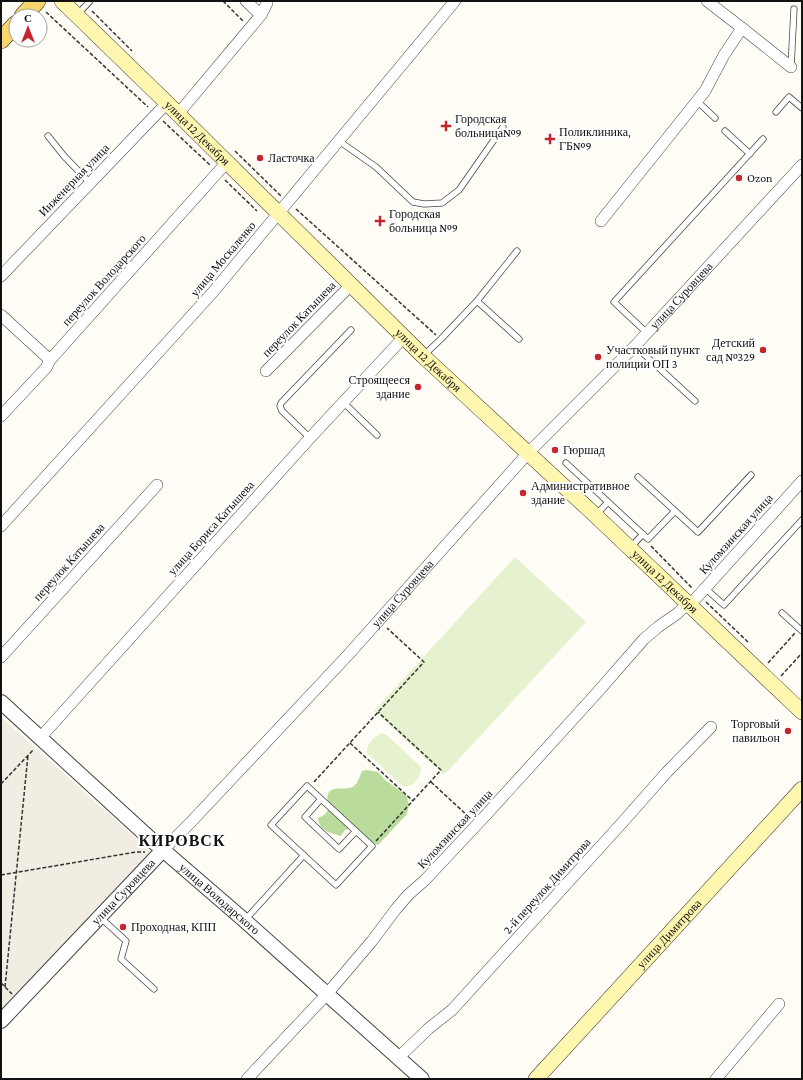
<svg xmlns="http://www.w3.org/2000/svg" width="803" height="1080" font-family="'Crimson Pro',serif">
<rect width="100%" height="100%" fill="#fffdf5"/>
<path fill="#b9dc9c" d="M367 770 378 772 385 780 406 795 409 804 407 814 378 845 372 843 350 829 345 830 341 836C331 833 319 831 318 818 321 817 324 815 326 813 332 807 324 799 329 792 335 785 349 792 355 785 359 781 360 775 362 771Z"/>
<path fill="#e6f2cf" d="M515 557 586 622 444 775 374 711Z
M382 733 387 735 421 767C422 774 415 785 408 786 405 787 404 786 401 785L367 753C366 745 374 736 382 733Z"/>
<path fill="#f1ede2" d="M1 717 151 852 1 1011Z"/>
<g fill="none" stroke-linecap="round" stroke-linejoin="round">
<defs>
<path id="service" d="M77 15 90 1
M791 67 794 9
M697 101 715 118
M776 112 789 97 802 108
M725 131 750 154
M48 136 64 156 90 183
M339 141 376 167 413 202 424 204 442 203 459 190 503 127
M477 301 519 339
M647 333 614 302 763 139
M635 346 695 401
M423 356 441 339 477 301 517 251
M343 402 377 435
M310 438 282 411 280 406 281 403 351 330
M566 463 648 539 675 511
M638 477 698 532 751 475
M596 515 608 502
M630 548 643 534
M705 588 724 605 802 520
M782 613 802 631
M307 786 372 846 336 885 271 825Z
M321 799 305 817 339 849 356 831
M101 918 126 941 121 959 154 989
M245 920 304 855"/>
<g id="minor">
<path d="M246 1 261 15"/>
<path d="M707 1 742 28 791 67"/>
<path d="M178 114 261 15 267 3"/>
<path d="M601 221 705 91 724 55 742 28"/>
<path d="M1 276 167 103"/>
<path d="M1 315 50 360"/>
<path d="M266 371 351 285"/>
<path d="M1 416 46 368 50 360 227 162"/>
<path d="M1 526 213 292 455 1"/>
<path d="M690 605 802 481"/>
<path d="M1 657 157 485"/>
<path d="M40 738 310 438 403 338"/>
<path id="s1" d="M163 850 191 822 348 655 528 453 635 346 802 165"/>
<path d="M398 1058 428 1029 452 1010 621 824 667 772 711 727"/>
<path d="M247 1079 327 994 372 941 396 909 408 895 425 880 485 816 595 695 644 639 658 627 678 613 688 603"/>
<path d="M716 1079 779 1004"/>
</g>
<g id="tertiary">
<path id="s2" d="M1 702 156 844 244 920 422 1079"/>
<path id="s3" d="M1 1021 163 850"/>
</g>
<g id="secondary">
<path id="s4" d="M62 1 167 103 423 356 596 516 802 712"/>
<path id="s5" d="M536 1079 802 789"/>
</g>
<path id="primary" d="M23 16 37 1
M1 40 16 24"/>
</defs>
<use href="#service" stroke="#444" stroke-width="7"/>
<use href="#minor" stroke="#444" stroke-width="12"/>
<use href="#tertiary" stroke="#444" stroke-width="16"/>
<use href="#secondary" stroke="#333" stroke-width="16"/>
<use href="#primary" stroke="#222" stroke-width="18"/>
<path stroke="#333" stroke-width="1.5" stroke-dasharray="4 2" stroke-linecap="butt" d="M223 1 243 21
M92 11 132 51
M46 12 148 107
M163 121 210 165
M235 151 281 196
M225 180 257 211
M296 209 436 335
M651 546 692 588
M706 602 748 642
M768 663 795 633
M781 676 802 653
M350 743 413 801
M314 782 424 662 387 628
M431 782 470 818
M1 784 34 749
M376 841 441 770 378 712
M1 875 136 852H145
M1 983 12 994
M5 987 28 755"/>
<use href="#service" stroke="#fff" stroke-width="5.5"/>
<use href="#minor" stroke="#fff" stroke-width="11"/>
<use href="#tertiary" stroke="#fff" stroke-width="14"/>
<use href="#secondary" stroke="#fff6b0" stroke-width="15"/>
<use href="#primary" stroke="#f9d66b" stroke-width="17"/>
</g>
<g fill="#c4262e" stroke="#fff" stroke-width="1.5">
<path d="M444 120h4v4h4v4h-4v4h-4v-4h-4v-4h4z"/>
<path d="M548 133h4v4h4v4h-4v4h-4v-4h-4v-4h4z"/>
<circle cx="260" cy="158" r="4"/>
<circle cx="739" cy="178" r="4"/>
<path d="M378 215h4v4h4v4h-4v4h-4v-4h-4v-4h4z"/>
<circle cx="763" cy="350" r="4"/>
<circle cx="598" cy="357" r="4"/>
<circle cx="418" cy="387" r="4"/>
<circle cx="555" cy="450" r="4"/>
<circle cx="523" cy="493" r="4"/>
<circle cx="788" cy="731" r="4"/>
<circle cx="123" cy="927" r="4"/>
</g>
<g text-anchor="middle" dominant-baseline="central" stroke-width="4" stroke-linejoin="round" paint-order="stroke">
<g font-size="12" fill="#111" stroke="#fff" text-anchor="start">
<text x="455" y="119">Городская<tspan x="455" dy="14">больница№9</tspan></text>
<text x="559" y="132">Поликлиника,<tspan x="559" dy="14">ГБ№9</tspan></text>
<text x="268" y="158">Ласточка</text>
<text x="747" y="178">Ozon</text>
<text x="389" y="214">Городская<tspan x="389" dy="14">больница №9</tspan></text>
<text x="755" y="343" text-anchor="end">Детский<tspan x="755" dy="14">сад №329</tspan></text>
<text x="606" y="350">Участковый пункт<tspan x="606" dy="14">полиции ОП 3</tspan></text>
<text x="410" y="380" text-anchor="end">Строящееся<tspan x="410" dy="14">здание</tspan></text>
<text x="563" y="450">Гюршад</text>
<text x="531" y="486">Административное<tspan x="531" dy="14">здание</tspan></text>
<text x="780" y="724" text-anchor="end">Торговый<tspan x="780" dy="14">павильон</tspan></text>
<text x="131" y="927">Проходная, КПП</text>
</g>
<g font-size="12" fill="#111" stroke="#fff">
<text stroke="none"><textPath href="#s4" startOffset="189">улица 12 Декабря</textPath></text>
<text transform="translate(74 180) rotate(-46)">Инженерная улица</text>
<text transform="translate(223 259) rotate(-50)">улица Москаленко</text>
<text transform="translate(104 280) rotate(-48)">переулок Володарского</text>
<text stroke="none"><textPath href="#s1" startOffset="759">улица Суровцева</textPath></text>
<text transform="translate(299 319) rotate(-46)">переулок Катышева</text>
<text stroke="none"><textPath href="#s4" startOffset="513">улица 12 Декабря</textPath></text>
<text transform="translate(211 528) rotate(-48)">улица Бориса Катышева</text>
<text transform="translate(736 534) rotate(-48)">Куломзинская улица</text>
<text transform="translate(69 562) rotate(-48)">переулок Катышева</text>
<text stroke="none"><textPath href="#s4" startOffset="837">улица 12 Декабря</textPath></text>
<text stroke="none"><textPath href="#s1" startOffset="351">улица Суровцева</textPath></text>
<text transform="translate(455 829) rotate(-47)">Куломзинская улица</text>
<text transform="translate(547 886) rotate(-48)">2-й переулок Димитрова</text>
<text stroke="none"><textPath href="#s3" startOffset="178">улица Суровцева</textPath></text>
<text stroke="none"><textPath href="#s2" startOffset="294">улица Володарского</textPath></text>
<text stroke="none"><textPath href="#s5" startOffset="197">улица Димитрова</textPath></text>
</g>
<g font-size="16" font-weight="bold" letter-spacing="1" fill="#111" stroke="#fff">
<text x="182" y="840">КИРОВСК</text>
</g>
</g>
<rect width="803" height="1080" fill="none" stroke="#111111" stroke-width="4"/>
<g transform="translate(28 28)"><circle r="19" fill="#ffffff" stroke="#a0a0a0"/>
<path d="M0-3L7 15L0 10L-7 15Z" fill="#c4262e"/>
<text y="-6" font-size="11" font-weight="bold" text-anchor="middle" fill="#111111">С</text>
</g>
</svg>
